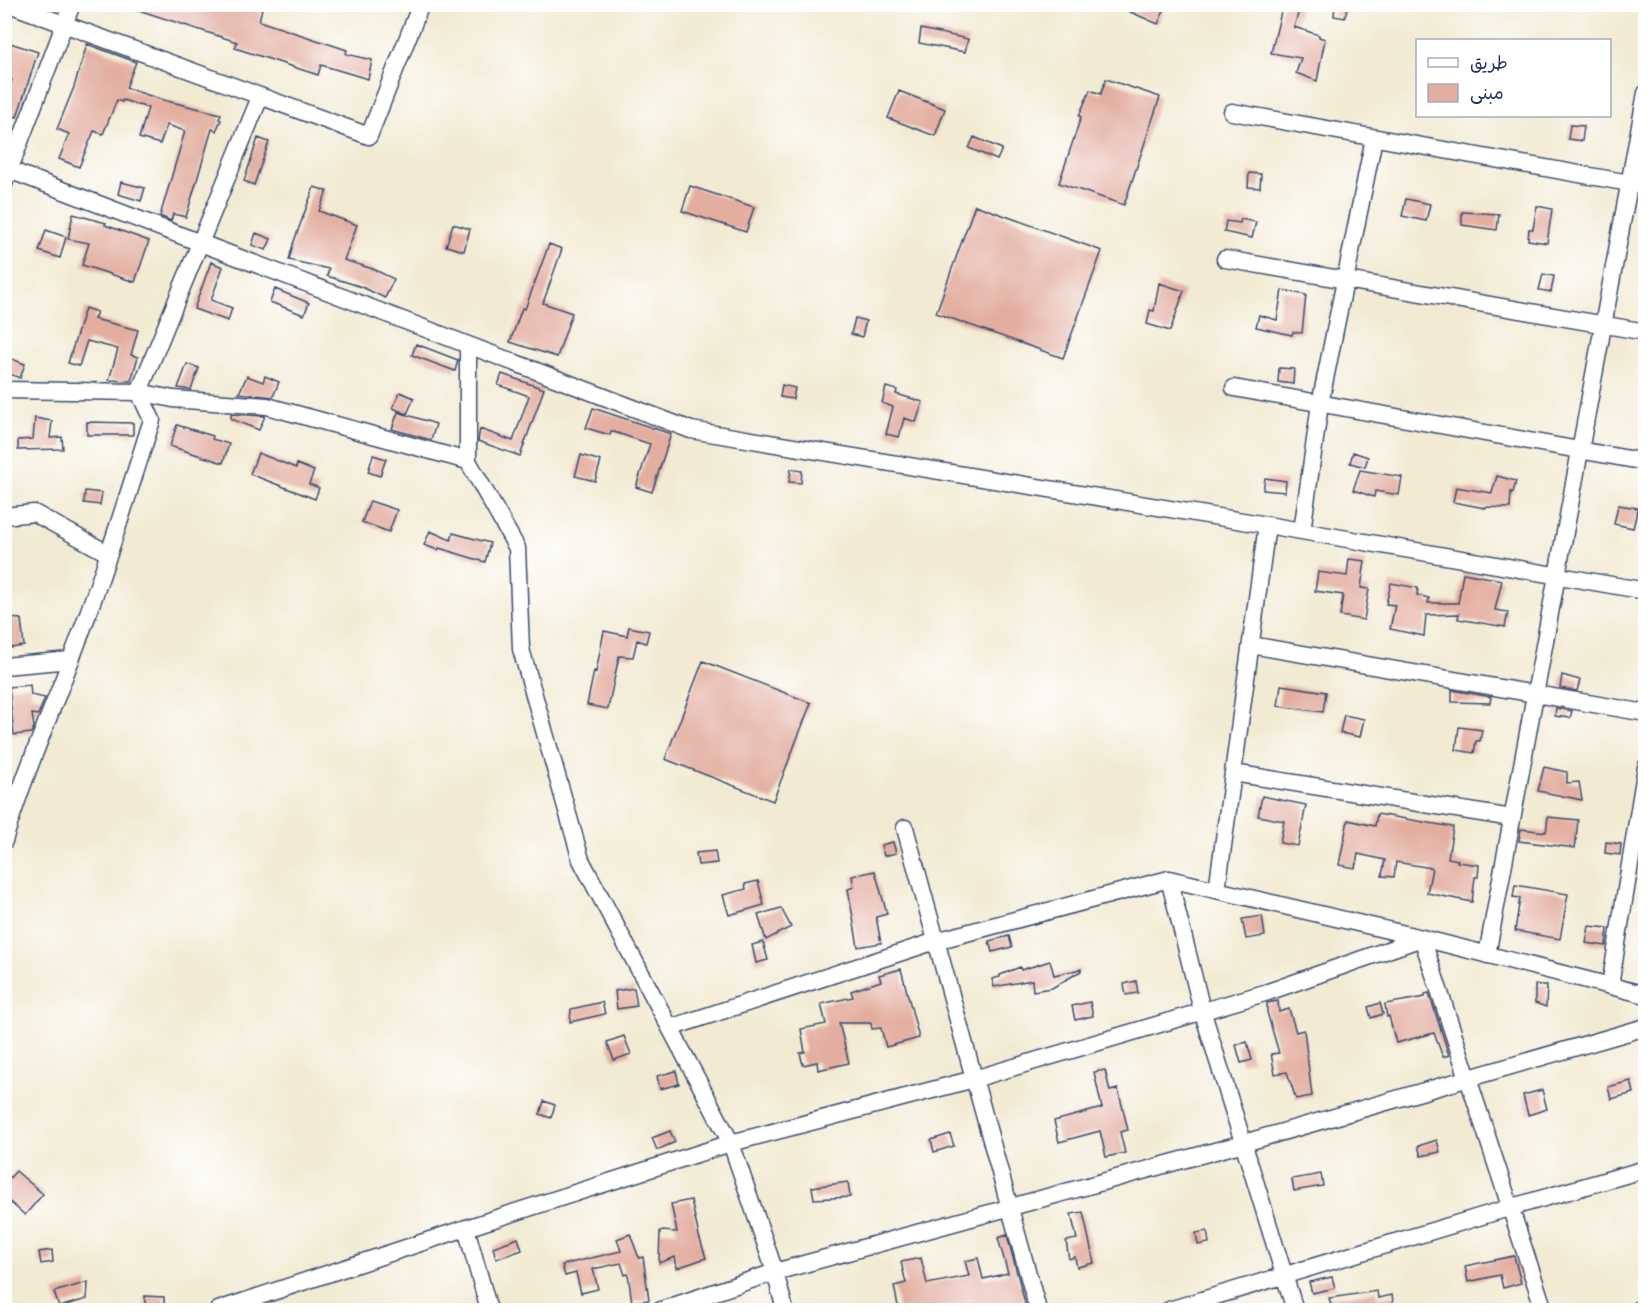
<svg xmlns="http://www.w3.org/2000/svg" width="1650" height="1315" font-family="'Balsamiq Sans','Playpen Sans Arabic',sans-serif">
<rect width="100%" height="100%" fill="#fff"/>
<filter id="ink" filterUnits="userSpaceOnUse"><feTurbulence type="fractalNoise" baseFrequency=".0167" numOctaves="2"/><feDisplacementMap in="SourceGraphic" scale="12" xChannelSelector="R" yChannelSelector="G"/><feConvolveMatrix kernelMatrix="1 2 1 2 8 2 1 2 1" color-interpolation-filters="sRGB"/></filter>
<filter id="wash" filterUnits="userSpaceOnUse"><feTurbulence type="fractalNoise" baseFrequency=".008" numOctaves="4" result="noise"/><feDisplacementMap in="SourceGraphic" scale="24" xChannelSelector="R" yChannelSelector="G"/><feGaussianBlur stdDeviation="1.35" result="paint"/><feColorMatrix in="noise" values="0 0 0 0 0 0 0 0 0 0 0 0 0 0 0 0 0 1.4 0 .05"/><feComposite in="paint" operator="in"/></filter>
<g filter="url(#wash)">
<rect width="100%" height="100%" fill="#f2ead2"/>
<g id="blocks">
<path fill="#e3aea0" d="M129 4H263L259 21 347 50 346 54 372 60 368 79 321 65 318 75 235 48 237 42 129 7Z
M1112 4H1148L1164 11 1158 24Z
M1283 4H1301L1294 27 1319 35V37L1325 39 1317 81 1296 73 1301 58 1271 53Z
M1335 5 1347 7 1345 18 1334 16Z
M921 29 968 39 965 52 919 43Z
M4 41 38 52 17 117 4 113V103L12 80 4 78Z
M87 44 136 62 126 88 163 100 221 114 219 119 221 120 216 131 212 129 186 217 173 214 171 221 160 216 185 131 167 125 160 144 139 138 148 108 123 100 122 102 117 100 103 134 94 131 79 167 59 159 69 134 57 129 74 87Z
M1106 79 1160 97 1124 205 1059 183 1081 117 1079 116 1090 90 1101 94Z
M899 91 945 109 935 136 888 118Z
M1570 125 1584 126 1582 141 1568 139Z
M974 137 1002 149 997 160 969 148Z
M258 138 269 142 254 185 244 181Z
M1249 173 1261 174 1260 188 1248 187Z
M121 182 145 188 141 201 118 194Z
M690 186 754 207 746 232 682 211Z
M314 187 327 191 319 211 357 225 344 260 373 269 394 279 385 298 362 287 327 276 329 269 289 260 293 244Z
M1406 199 1430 204 1426 221 1402 216Z
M975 205 1102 251 1063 358 936 313Z
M1537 206 1552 209 1547 243 1528 240 1529 229H1533Z
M1462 212 1499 214 1497 230 1462 225Z
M73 214 106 223 105 225 149 241 135 282 82 265 89 243 68 239Z
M1241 219 1256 222 1252 238 1224 232 1226 221 1240 223Z
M453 224 470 229 464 251 446 246Z
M46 230 66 237 60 258 39 251Z
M256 233 271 239 266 250 252 245Z
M549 244 562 249 543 303 572 313 557 357 510 342 522 308 525 309Z
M211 262 223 267 211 300 232 308 228 321 194 309Z
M1543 274 1554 276 1551 292 1539 290Z
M1159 283 1184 291 1170 331 1147 324 1150 310 1154 311Z
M275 289 309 303 304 315 270 302Z
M1282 290 1306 295 1302 333 1293 332 1292 335 1256 327 1259 315 1277 320Z
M85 308 97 312 94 319 138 330 131 355 138 357 131 381 109 380 118 349 87 341 79 366 68 363Z
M855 318 866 321 862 337 851 334Z
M416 344 458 360 455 371 412 355Z
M4 356 25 364 20 378 4 372Z
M187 364 199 368 191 390 178 388Z
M1279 368 1294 369 1293 384 1278 382Z
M502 374 544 389 520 456 478 441 480 429 513 441 529 396 498 385Z
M247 376 263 382 265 376 279 382 273 397 239 393Z
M782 385 795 388 793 399 780 397Z
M886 387 897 390 896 394 923 402 916 422 904 418 899 437 886 434 893 407 882 403Z
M400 392 414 398 407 414 393 408Z
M593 408 671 434 652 492 636 487 650 444 611 431 610 435 586 428Z
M398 412 436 424 431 440 392 429Z
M231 414 265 416 259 430 231 419Z
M35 418 52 421 50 438 62 437 63 449 18 450V440L33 439Z
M87 422 133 423V435H87Z
M177 425 213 436 212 439 229 444 223 463 170 446Z
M1353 452 1368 457 1365 467 1350 463Z
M258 453 296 468 297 464 314 471 309 484 319 488 315 499 250 474Z
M373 455 386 459 380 476 368 472Z
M581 455 601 461 595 481 575 476Z
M791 469 802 471 801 483 789 482Z
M1360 470 1402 477 1399 495 1375 491 1374 497 1353 490Z
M1497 476 1516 481 1513 493 1511 492 1510 508 1485 507V508L1453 502 1456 487 1492 493Z
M1265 478 1286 481 1285 492 1263 490Z
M85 491 102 493 100 505 84 503Z
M370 501 397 510 389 532 362 522Z
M1618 505 1638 508 1633 528 1614 524Z
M430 531 451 540 453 533 490 543 485 562 439 548 438 550 424 545Z
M1349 559 1365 561 1361 588 1369 589 1364 620 1340 616 1343 595 1315 591 1318 572 1347 576Z
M1463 573 1502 580 1495 610 1508 612 1505 627 1458 619 1459 614 1426 615 1424 636 1390 629 1395 605 1386 604 1391 583 1418 588 1417 595 1429 598 1428 603H1458Z
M6 618 21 619 24 646 10 648Z
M629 627 649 631 646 643 637 640 633 657 619 656 608 709 587 705 594 671 596 672 604 631 627 636Z
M703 661 811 703 773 801 665 759Z
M1562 675 1580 680 1577 691 1560 688Z
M30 685 31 695 45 698 38 715 32 714 34 727 31 733 14 735 9 687Z
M1281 685 1326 692 1323 712 1278 706Z
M1452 690 1491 697 1490 703 1452 702Z
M1556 708 1572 711 1570 718 1555 716Z
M1344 715 1364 719 1360 737 1340 733Z
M1459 727 1482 730 1480 741H1476L1474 753 1456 750Z
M1544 767 1567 772V783L1579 782 1582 800 1538 791Z
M1262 796 1306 805 1298 846 1280 843 1284 821 1258 816Z
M1377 814 1453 827 1448 858 1458 860 1457 862 1479 865 1478 877H1475L1472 902 1427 893 1432 868 1396 862 1394 877 1382 876 1385 860 1358 854 1355 868 1339 865 1348 820 1375 826Z
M1548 817 1578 820 1575 848 1519 841 1521 829 1546 832Z
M893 842 896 853 884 856 881 845Z
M1606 842 1621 844 1620 855 1605 853Z
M715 851 717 863 698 865 696 853Z
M875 871 887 914 876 917 881 943 858 947 848 889 854 887 852 876Z
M758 881 764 905 729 915 723 895 746 889 745 884Z
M1515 885 1568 894 1560 939 1515 931 1520 898 1513 897Z
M781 908 791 927 766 940 758 915Z
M1262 916 1265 936 1246 939 1242 919Z
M1589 926 1608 928 1606 946 1586 943Z
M1009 936 1012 947 992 952 989 941Z
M763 942 768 960 756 963 752 945Z
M1050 961 1054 975 1081 969V971L1052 988 1033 991 1032 980 994 987 992 979 1000 977V975L1020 967 1021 970Z
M901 969 919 1038 886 1047 881 1028 872 1029 871 1023H839L849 1063 818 1070 817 1062 803 1065 800 1053 805 1052 801 1029 826 1024 821 1004 853 997 851 991 881 981 879 975Z
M1136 981 1138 993 1126 995 1124 984Z
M1535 985H1547L1546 1007 1535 1003Z
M634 988 637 1006 617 1009 615 991Z
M1429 993 1449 1055 1443 1057 1434 1033 1396 1043 1389 1016 1387 1017 1385 1004 1425 997V994Z
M1278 1001 1279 1012 1289 1009 1296 1032 1304 1030 1312 1096 1296 1099 1287 1072 1275 1074 1271 1054 1279 1053 1267 1012V1003Z
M602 1002 605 1014 570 1022 571 1009Z
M1090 1002 1093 1016 1075 1020 1072 1006Z
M1380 1003 1383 1014 1371 1018 1368 1007Z
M624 1036 631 1054 614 1060 607 1042Z
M1247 1042 1252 1060 1241 1063 1236 1045Z
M1105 1070 1110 1091 1118 1089 1128 1130 1120 1132 1125 1153 1106 1157 1100 1131 1059 1142 1054 1121 1102 1108 1094 1072Z
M676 1071 679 1084 660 1089 657 1076Z
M1631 1081 1634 1093 1611 1099 1608 1087Z
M1542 1090 1547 1109 1528 1115 1523 1095Z
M544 1101 555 1105 551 1118 540 1114Z
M670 1131 675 1142 657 1150 652 1138Z
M950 1134 954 1146 934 1152 931 1140Z
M1437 1140 1440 1152 1421 1156 1418 1146Z
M16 1171 43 1194 25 1215 4 1197V1184Z
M1321 1174 1323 1186 1294 1191 1292 1179Z
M848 1182 850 1197 814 1199 812 1187Z
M691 1200 699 1236 706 1258 677 1268 675 1257 659 1263 660 1231 677 1232 671 1204Z
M1083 1212 1094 1263 1077 1267 1075 1257 1069 1259 1066 1241 1077 1239 1071 1214Z
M1207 1231 1209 1243 1198 1245 1196 1233Z
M630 1234 639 1258 643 1257 649 1300 632 1302 628 1274 625 1275 621 1263 593 1269 598 1289 581 1293 576 1273 565 1276 562 1265 621 1251 617 1239Z
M1007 1235 1027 1311H979L977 1305 955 1311H899L894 1286 906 1283 901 1262 921 1258 927 1284 969 1276 965 1261 978 1258 983 1279 1008 1273 998 1238Z
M518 1238 522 1250 496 1259 493 1247Z
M52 1250 53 1262 41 1264 39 1252Z
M1514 1256 1521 1283 1503 1288 1500 1275 1468 1282 1465 1266Z
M1332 1277 1335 1288 1312 1293 1309 1282Z
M88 1282 87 1299 59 1307 54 1292Z
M1377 1291 1378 1298 1392 1295 1394 1309 1333 1311 1329 1298Z
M145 1296 164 1297V1309L145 1308Z"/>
</g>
</g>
<g filter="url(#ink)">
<use href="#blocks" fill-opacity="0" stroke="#3b4b6f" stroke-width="1.5"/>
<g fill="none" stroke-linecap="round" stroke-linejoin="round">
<defs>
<path id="street" d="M9 4 369 136 421 4
M1232 112 1646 186
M4 168 691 430 1267 525 1646 591
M4 184 72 4
M1225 259 1646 332
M468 345V461L517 548 521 649 581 860 731 1143 775 1272 785 1310
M1234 388 1646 462
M4 390 139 392 260 97
M4 516 34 513 109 554
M1302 531 1320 404 1374 138
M1251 645 1646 713
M4 666 71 660
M1233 773 1512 818
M905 828 1038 1310
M4 841C22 779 48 721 70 662 101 582 126 501 152 420L139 392 173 399 267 406 468 461
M1169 879 1202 1010 1295 1310
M1217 890 1267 525
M1487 955 1646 93
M1610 986 1646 767
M670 1028 936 941 1169 879 1422 938 1646 995
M466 1228 489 1310
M218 1310 466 1228 731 1143 974 1079 1268 992 1422 938 1544 1310
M661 1310 775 1272 1244 1143 1646 1027
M1169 1310 1512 1207 1646 1169
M1637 1310 1646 1308"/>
</defs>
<use href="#street" stroke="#3b4b6f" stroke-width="19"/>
<use href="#street" stroke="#fff" stroke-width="16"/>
</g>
</g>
<rect width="1650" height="1315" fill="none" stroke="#fff" stroke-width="24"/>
<rect x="1416" y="39" width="195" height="78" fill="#ffffff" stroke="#a4acbf" stroke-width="1.5"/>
<rect x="1428" y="58" width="30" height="9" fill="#ffffff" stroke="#a4acbf" stroke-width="1.5"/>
<text x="1470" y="69" font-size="18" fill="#1b2f5e">طريق</text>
<rect x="1428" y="84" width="30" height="18" fill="#e3aea0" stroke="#a4acbf" stroke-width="1.5"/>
<text x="1470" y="99" font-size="18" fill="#1b2f5e">مبنى</text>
</svg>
